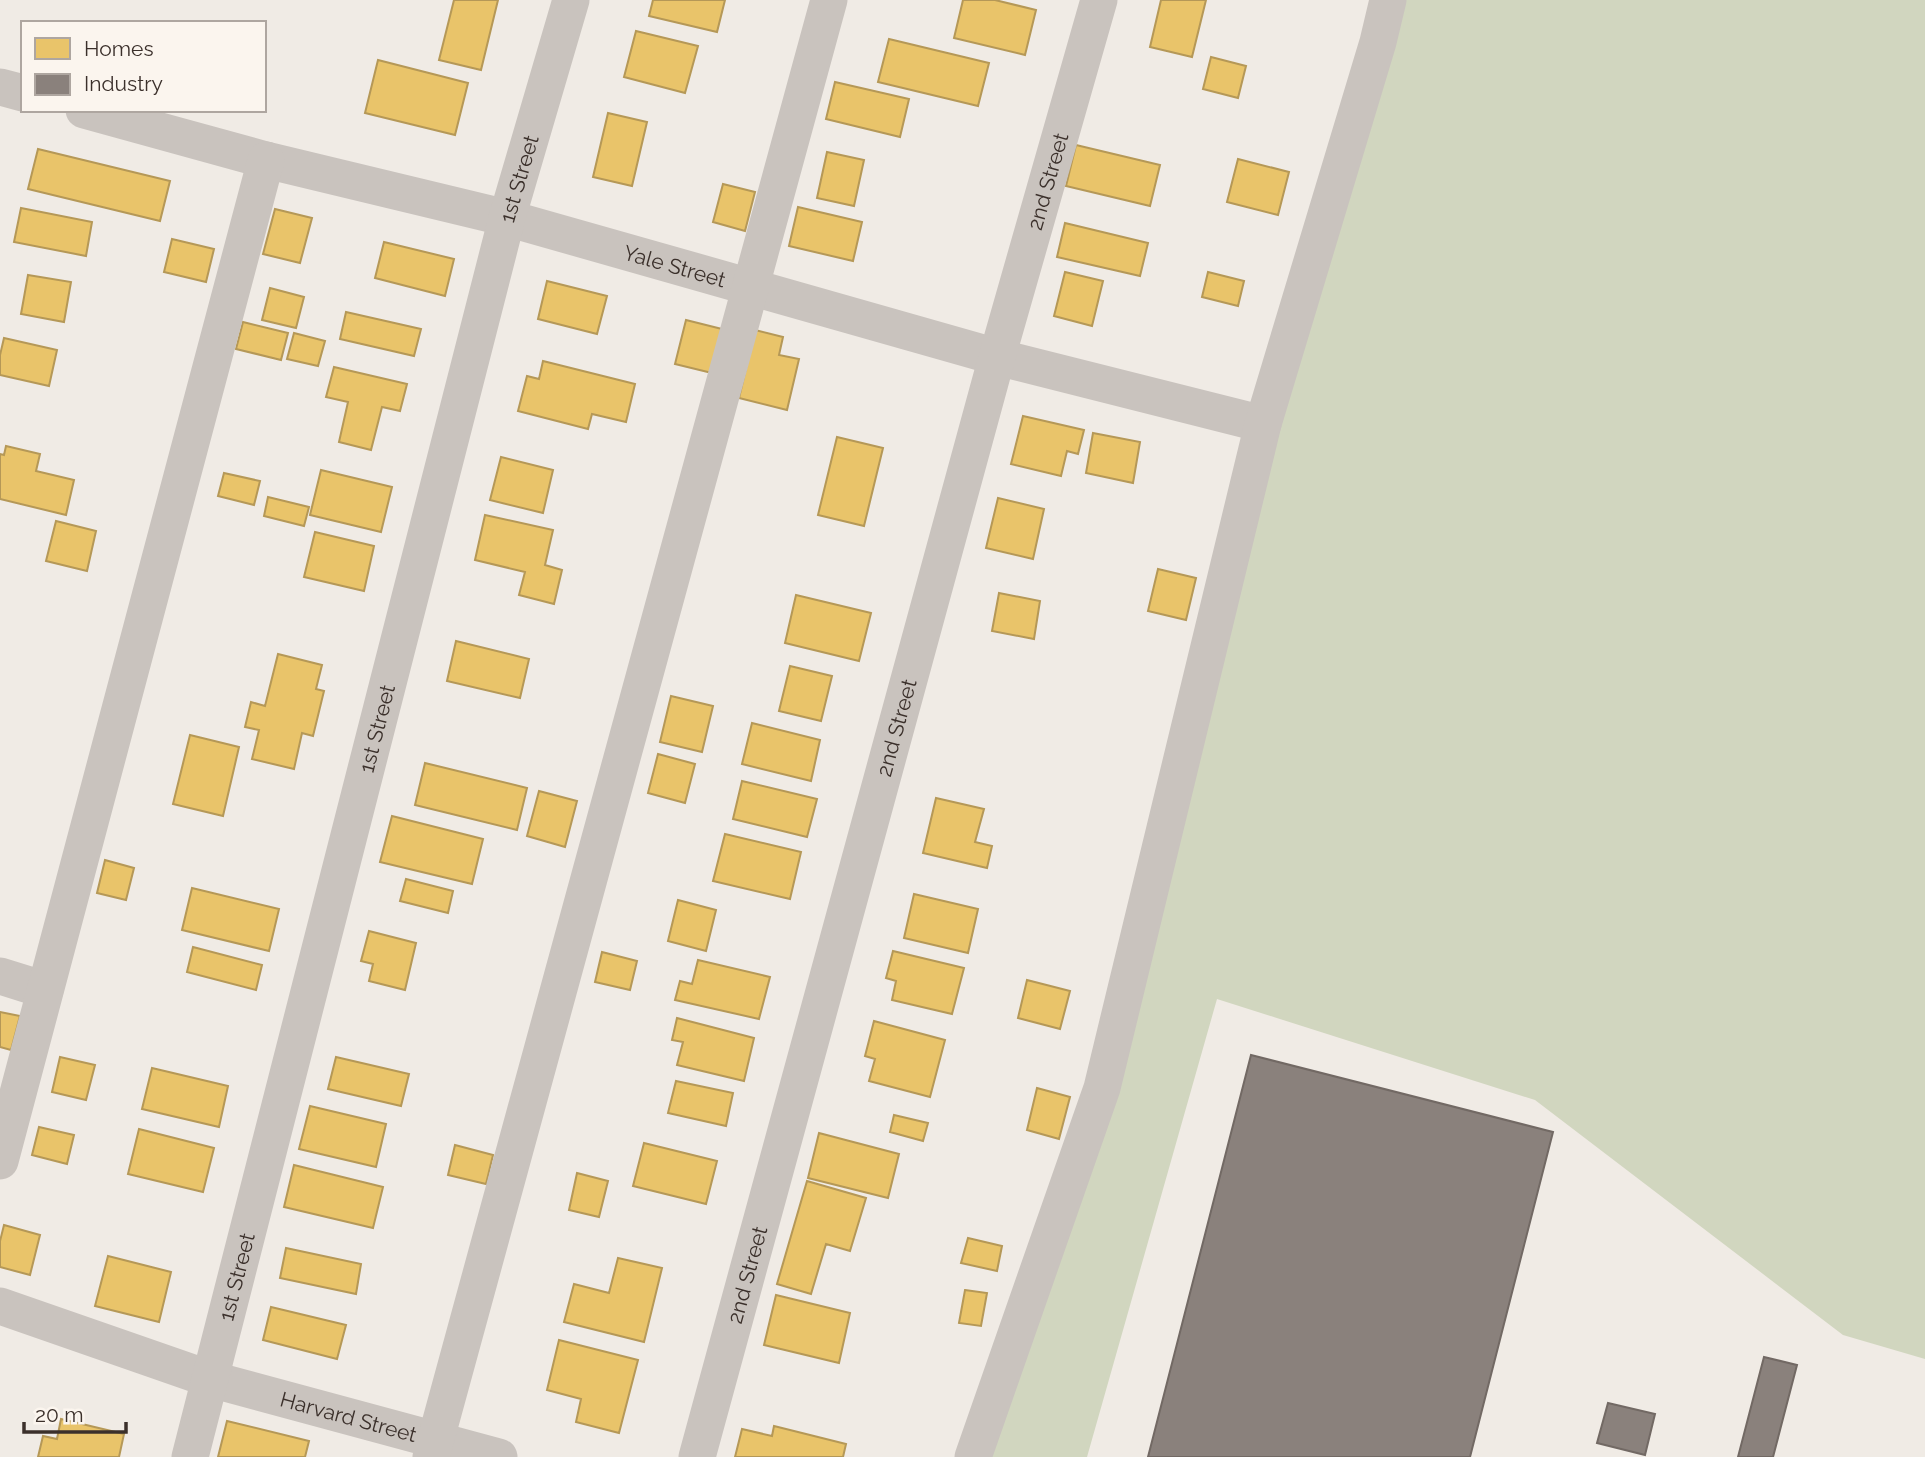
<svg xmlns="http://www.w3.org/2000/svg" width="1925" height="1457" font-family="Raleway,sans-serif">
<rect width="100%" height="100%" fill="#f0ebe5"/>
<path fill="#d1d6bf" d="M1388 0H1925V1359L1843 1335 1535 1100 1217 999 1087 1457H973L1102 1088Z"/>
<path fill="#e9c46a" stroke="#b59857" stroke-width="2" d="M454 0H498L481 70 439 60Z
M653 0H725L717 32 649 16Z
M963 0H995L1036 10 1025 55 954 38Z
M1161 0H1206L1192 57 1150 47Z
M636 31 698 46 685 93 624 77Z
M889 39 989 63 978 106 878 82Z
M1211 57 1246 66 1238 98 1203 89Z
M378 60 468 83 455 135 365 113Z
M835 82 909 99 900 137 826 119Z
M608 113 647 122 632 186 593 177Z
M1076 145 1160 165 1150 206 1066 186Z
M38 149 170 181 160 221 28 189Z
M827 152 864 160 854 206 817 198Z
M1238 159 1289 172 1278 215 1227 202Z
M723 184 755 192 745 231 713 222Z
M798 207 862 222 853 261 789 246Z
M21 208 92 222 86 256 14 242Z
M275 209 312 218 300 263 263 254Z
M1065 223 1148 243 1140 276 1057 257Z
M172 239 214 249 206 282 164 272Z
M384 242 454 259 445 296 375 278Z
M1065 272 1103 281 1092 326 1054 316Z
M1208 272 1244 281 1238 306 1202 297Z
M28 275 71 282 64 322 21 314Z
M547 281 607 296 597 334 538 319Z
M270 288 304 297 296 328 262 320Z
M346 312 421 329 414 356 340 339Z
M686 320 726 330 716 374 675 364Z
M243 322 288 333 281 360 236 349Z
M755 330 783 337 779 355 799 359 787 410 739 398Z
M294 333 325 341 318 366 287 359Z
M4 338 57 350 49 386 0 375V355Z
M543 361 635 384 626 422 592 414 588 429 518 411 527 376 539 379Z
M334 367 407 384 400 411 382 407 371 450 339 442 348 402 326 397Z
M1023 416 1084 430 1078 454 1067 451 1061 476 1011 464Z
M1093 433 1140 442 1133 483 1086 473Z
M837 437 883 448 864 526 818 515Z
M6 446 40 454 36 471 74 480 66 515 0 499V454L4 455Z
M501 457 553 470 543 513 490 500Z
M321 470 392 487 381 532 310 515Z
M224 473 260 481 254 505 218 496Z
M268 497 309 507 304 526 264 516Z
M998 498 1044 509 1033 559 986 548Z
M485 515 553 530 545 565 562 570 554 604 519 595 525 572 475 560Z
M56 521 96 531 87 571 46 561Z
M315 532 374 546 364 591 304 577Z
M1158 569 1196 578 1186 620 1148 611Z
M999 593 1040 601 1034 639 992 631Z
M796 595 871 613 859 661 785 643Z
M456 641 529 659 520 698 447 681Z
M278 654 322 665 316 689 324 691 313 736 302 733 294 769 252 759 259 730 245 727 251 702 265 706Z
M790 666 832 676 821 721 779 711Z
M671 696 713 706 702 752 660 742Z
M752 723 820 740 811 781 742 764Z
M190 735 239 747 223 816 173 804Z
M658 754 695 764 685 803 648 793Z
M425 763 527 788 517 830 415 805Z
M742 781 817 799 807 837 733 819Z
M539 791 577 801 565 847 527 836Z
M936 798 984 809 975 842 992 846 987 868 923 853Z
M392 816 483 839 472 884 380 862Z
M725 834 801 852 790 899 713 881Z
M105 860 134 868 126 900 97 893Z
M406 879 453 891 448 913 400 901Z
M192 888 279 909 269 951 182 930Z
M914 894 978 909 968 953 904 938Z
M678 900 716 910 706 951 668 941Z
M369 931 416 943 405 990 369 981 373 964 361 961Z
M193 947 262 965 256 990 187 972Z
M893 951 964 968 952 1014 892 1000 896 981 886 978Z
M602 952 637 961 630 990 595 982Z
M698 960 770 977 759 1019 675 1000 680 981 692 984Z
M1027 980 1070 991 1060 1029 1018 1018Z
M0 1012 20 1016 11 1050 0 1047Z
M677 1018 754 1038 744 1081 677 1065 683 1042 672 1040Z
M874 1021 945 1040 930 1097 869 1081 875 1059 865 1056Z
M60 1057 95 1065 86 1100 52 1092Z
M336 1057 409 1074 401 1106 328 1089Z
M152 1068 228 1086 219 1127 142 1109Z
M676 1081 733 1093 726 1126 668 1113Z
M1037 1088 1070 1097 1059 1139 1027 1130Z
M310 1106 386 1124 376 1167 299 1149Z
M894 1115 928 1123 923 1141 890 1132Z
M39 1127 74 1135 67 1164 32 1155Z
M139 1129 214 1148 203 1192 128 1174Z
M819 1133 899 1154 888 1198 808 1178Z
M644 1143 717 1161 706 1204 633 1186Z
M455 1145 493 1155 486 1184 448 1175Z
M294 1165 383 1187 373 1228 284 1207Z
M577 1173 608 1181 599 1217 569 1210Z
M807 1181 866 1198 850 1251 826 1244 811 1294 777 1284Z
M4 1225 40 1235 30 1275 0 1267V1241Z
M968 1238 1002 1246 997 1271 961 1263Z
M286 1248 361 1264 356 1294 280 1278Z
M108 1256 171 1272 159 1322 95 1306Z
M618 1258 662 1268 644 1342 564 1322 574 1284 609 1293Z
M965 1290 987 1293 981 1326 959 1323Z
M776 1295 850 1313 839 1363 764 1345Z
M271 1307 346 1325 337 1359 263 1340Z
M559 1340 638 1360 619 1433 576 1422 581 1399 547 1390Z
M61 1419 124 1434 119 1457H38L43 1436 57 1439Z
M227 1421 309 1441 305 1457H218Z
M774 1426 846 1444 843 1457H735L742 1429 772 1436Z"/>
<path fill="#8a817c" stroke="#726964" stroke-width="2" d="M1251 1055 1553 1132 1470 1457H1148Z
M1764 1357 1797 1365 1773 1457H1738Z
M1608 1403 1655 1414 1645 1455 1597 1443Z"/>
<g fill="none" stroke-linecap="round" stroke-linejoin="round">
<g stroke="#c9c3be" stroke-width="37">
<path d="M0 87 23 93"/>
<path id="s1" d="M84 110 266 160 507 218 997 357 1263 424"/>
<path d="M0 976 45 990"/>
<path d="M0 1161 266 160"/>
<path id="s2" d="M0 1306 210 1379 499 1457"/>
<path id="s3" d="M190 1457 507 218 571 0"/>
<path d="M431 1457 829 0"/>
<path id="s4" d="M697 1457 997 357 1099 0"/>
<path d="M973 1457 1102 1088 1263 424 1378 42 1388 0"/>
</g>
</g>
<g text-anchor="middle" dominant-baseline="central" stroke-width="7" stroke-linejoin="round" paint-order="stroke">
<g font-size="21" fill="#3b302b" stroke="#fbf5ee">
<text stroke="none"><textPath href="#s3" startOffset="1320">1st Street</textPath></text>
<text stroke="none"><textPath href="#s4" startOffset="1323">2nd Street</textPath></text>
<text stroke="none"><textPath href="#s1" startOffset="611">Yale Street</textPath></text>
<text stroke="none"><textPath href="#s3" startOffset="752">1st Street</textPath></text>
<text stroke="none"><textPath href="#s4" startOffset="756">2nd Street</textPath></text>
<text stroke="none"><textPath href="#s4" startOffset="189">2nd Street</textPath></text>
<text stroke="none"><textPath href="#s3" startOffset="186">1st Street</textPath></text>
<text stroke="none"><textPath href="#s2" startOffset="366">Harvard Street</textPath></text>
</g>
</g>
<rect x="21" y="21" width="245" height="91" fill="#fbf5ee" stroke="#aea6a0" stroke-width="2"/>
<rect x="35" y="38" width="35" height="21" fill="#e9c46a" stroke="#aea6a0" stroke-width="2"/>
<text x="84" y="56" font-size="21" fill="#3b302b">Homes</text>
<rect x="35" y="74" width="35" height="21" fill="#8a817c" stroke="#aea6a0" stroke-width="2"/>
<text x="84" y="91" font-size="21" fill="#3b302b">Industry</text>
<path d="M24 1422v10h102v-10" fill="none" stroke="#3b302b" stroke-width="3.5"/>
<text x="35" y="1422" font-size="21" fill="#3b302b" stroke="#fbf5ee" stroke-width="5" paint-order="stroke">20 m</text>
</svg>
